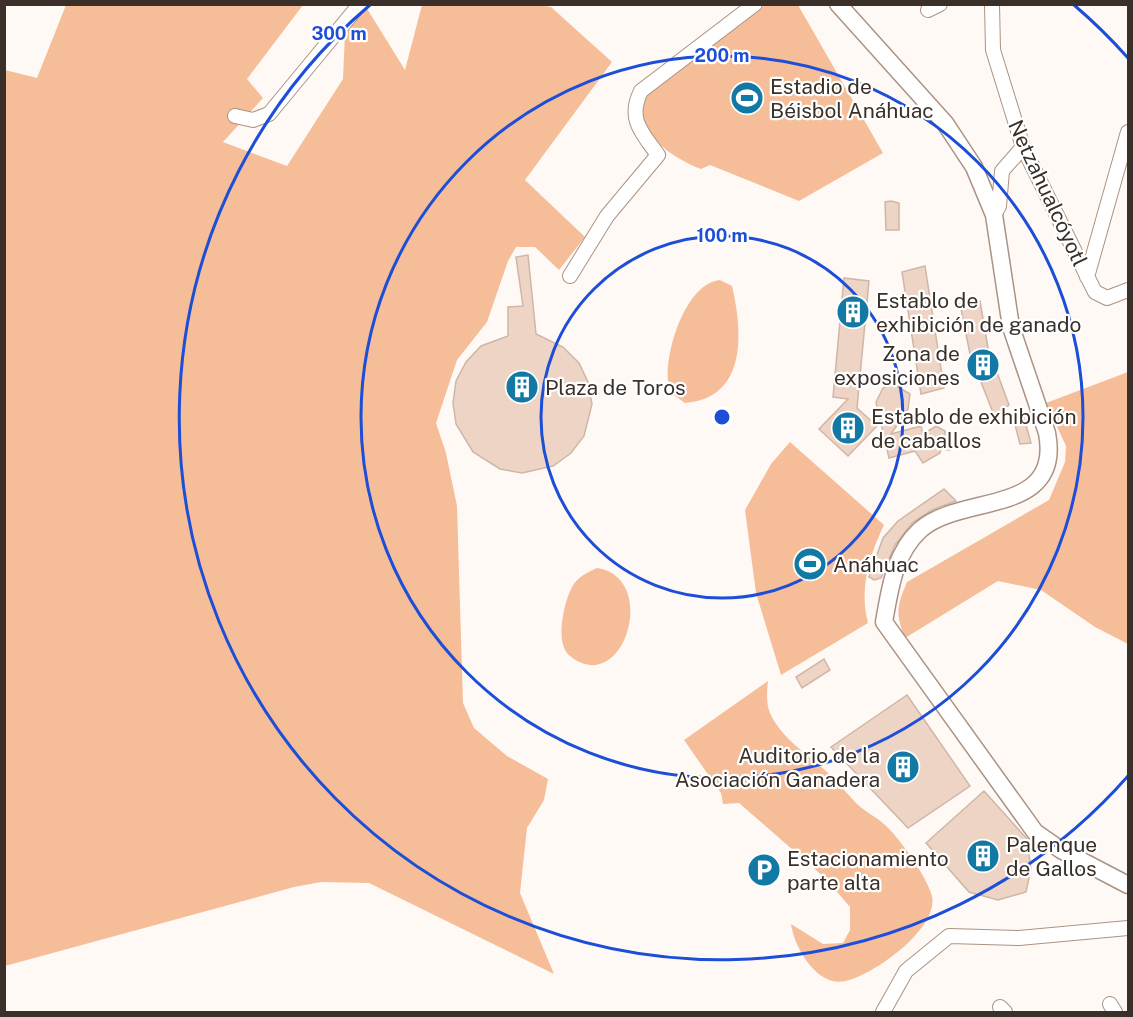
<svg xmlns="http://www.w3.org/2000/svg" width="1133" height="1017" font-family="'Public Sans',sans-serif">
<rect width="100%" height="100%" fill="#fff9f6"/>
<path fill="#f6bd99" d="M533 4 551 7 612 62 525 180 585 237 559 270 535 247H516L508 261 487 322 457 360 436 423 446 453 457 506 463 703 474 728 507 756 548 779 544 800 527 828 520 893 554 974 369 883 321 882 294 887 5 966V70L37 78 66 5H303L247 79 263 98 223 142 287 166 343 79 345 33 366 7 405 70 422 5Z
M765 5H798L883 153 799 201 710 165 701 169C678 161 639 136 640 108 640 102 644 95 647 90Z
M720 280 732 286C743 333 747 398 685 403L672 394 671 389 675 385 668 381C665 351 686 283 720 280Z
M1128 372V644L1095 627 1041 590 998 581 905 638C895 613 897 606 907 582L1049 500 1065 462 1066 446 1046 403Z
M790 442 884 525C869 556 859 589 868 623L781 675 756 593 745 510 771 464Z
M597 568C660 577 624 699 570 656 554 644 564 602 572 587 577 577 588 572 597 568Z
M768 681C767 690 766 704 770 713 781 738 807 754 827 772 838 782 847 794 858 805 866 812 876 817 884 824 899 837 927 877 932 896 939 929 873 975 846 981 817 988 794 947 791 924L823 944 843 943 850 930V907L825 878 739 803 723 804 721 793 684 740Z"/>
<path fill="#eed4c4" stroke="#cfb6a6" stroke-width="1.5" d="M891 201 899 203V230H886L885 202Z
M528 255 536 334 563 347 579 363 588 382 592 404 584 436 571 453 553 466 522 473 500 469 473 452 456 424 453 403 456 381 466 362 481 346 508 336V307L523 306 516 257Z
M925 266 944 388 921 394 902 272Z
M844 278 869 281 857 408 877 426 848 456 819 429 848 399 833 397Z
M980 301 988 348 1009 405 994 415 970 354 960 304Z
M893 384 910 394 908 409 891 434 921 426 923 434 936 426 945 431V439L953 442 950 450 941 449 940 453 923 463 915 451 889 458 876 402 883 388Z
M1023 414 1031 443 1020 444 1013 417Z
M944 489 956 501 932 510 912 523 895 545 881 578 874 580 869 577 883 538 898 521Z
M824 659 830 670 802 688 796 677Z
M907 695 970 786 908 828 831 747Z
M984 791 1027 839 1031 869 1026 892 998 900 969 892 926 843Z"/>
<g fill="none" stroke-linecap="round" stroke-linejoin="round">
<defs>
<path id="minor" d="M992 4 993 50 1023 147 1095 292 1107 298 1128 290
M928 10 940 4
M235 116 253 120 269 114 360 4
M994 215 999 206 1002 171 1023 147
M570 276 607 216 658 155C642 133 627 119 641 91L755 4
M1087 277 1128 132
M1110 1004 1115 1012
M1000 1007 1005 1012
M883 1012 906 971 949 936 1019 938 1128 928"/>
<path id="tertiary" d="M838 4 945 123 974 167 994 215 1011 327 1047 433C1063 517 961 493 920 530 894 554 890 589 884 622L1035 832 1061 850 1128 885"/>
</defs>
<use href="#minor" stroke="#ab9384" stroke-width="16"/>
<use href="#tertiary" stroke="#ab9384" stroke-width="19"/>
<use href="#minor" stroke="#fff" stroke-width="14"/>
<use href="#tertiary" stroke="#fff" stroke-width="16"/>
</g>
<g fill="none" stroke="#1d4ed8" stroke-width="3">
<circle cx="722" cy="417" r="181"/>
<circle cx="722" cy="417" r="361"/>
<path d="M1128 776A542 542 0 1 1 370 5M1074 5A542 542 0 0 1 1128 58"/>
</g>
<defs>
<symbol id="stadium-disc" viewBox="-11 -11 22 22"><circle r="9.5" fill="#1278a4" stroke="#fff"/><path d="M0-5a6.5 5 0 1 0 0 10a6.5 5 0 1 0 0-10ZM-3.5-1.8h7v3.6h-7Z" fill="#fff"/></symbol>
<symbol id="building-disc" viewBox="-11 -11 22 22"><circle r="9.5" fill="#1278a4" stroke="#fff"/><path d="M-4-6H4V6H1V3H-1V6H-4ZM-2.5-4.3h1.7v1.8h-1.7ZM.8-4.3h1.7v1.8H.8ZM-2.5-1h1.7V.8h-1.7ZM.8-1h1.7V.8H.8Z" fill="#fff"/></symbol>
<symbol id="parking-disc" viewBox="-11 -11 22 22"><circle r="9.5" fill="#1278a4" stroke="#fff"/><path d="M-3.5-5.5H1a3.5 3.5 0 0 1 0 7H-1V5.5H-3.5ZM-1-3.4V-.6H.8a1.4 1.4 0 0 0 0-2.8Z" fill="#fff"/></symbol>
</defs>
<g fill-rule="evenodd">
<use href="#stadium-disc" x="728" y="79" width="38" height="38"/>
<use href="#building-disc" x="834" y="293" width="38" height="38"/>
<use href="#building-disc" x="964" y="346" width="38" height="38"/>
<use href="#building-disc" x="503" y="368" width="38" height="38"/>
<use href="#building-disc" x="829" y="409" width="38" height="38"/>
<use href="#stadium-disc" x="791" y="545" width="38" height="38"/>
<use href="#building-disc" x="884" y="748" width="38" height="38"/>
<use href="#building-disc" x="964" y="837" width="38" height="38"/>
<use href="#parking-disc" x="745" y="851" width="38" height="38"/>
</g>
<g text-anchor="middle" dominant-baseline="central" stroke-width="4.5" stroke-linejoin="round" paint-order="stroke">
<g font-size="21" fill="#3a3029" stroke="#fff" text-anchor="start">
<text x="770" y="86">Estadio de<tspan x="770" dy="24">Béisbol Anáhuac</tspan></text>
<text x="876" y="300">Establo de<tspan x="876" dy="24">exhibición de ganado</tspan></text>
<text x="960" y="353" text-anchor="end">Zona de<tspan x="960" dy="24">exposiciones</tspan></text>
<text x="545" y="387">Plaza de Toros</text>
<text x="871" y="416">Establo de exhibición<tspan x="871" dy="24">de caballos</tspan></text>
<text x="833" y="564">Anáhuac</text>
<text x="880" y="755" text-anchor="end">Auditorio de la<tspan x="880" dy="24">Asociación Ganadera</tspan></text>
<text x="1006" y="844">Palenque<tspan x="1006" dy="24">de Gallos</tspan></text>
<text x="787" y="858">Estacionamiento<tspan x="787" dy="24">parte alta</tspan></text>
</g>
<g font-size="21" fill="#3a3029" stroke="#fff">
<text transform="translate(1048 193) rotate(65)">Netzahualcóyotl</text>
</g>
</g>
<circle cx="722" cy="417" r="9" fill="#1d4ed8" stroke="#fff" stroke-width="3"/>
<g font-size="18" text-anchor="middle" font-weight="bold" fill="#1d4ed8" stroke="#fff" stroke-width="4.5" stroke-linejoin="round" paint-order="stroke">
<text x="339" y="40">300 m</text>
<text x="722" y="62">200 m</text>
<text x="722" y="242">100 m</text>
</g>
<rect width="1133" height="1017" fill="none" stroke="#3a3029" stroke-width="12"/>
</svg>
